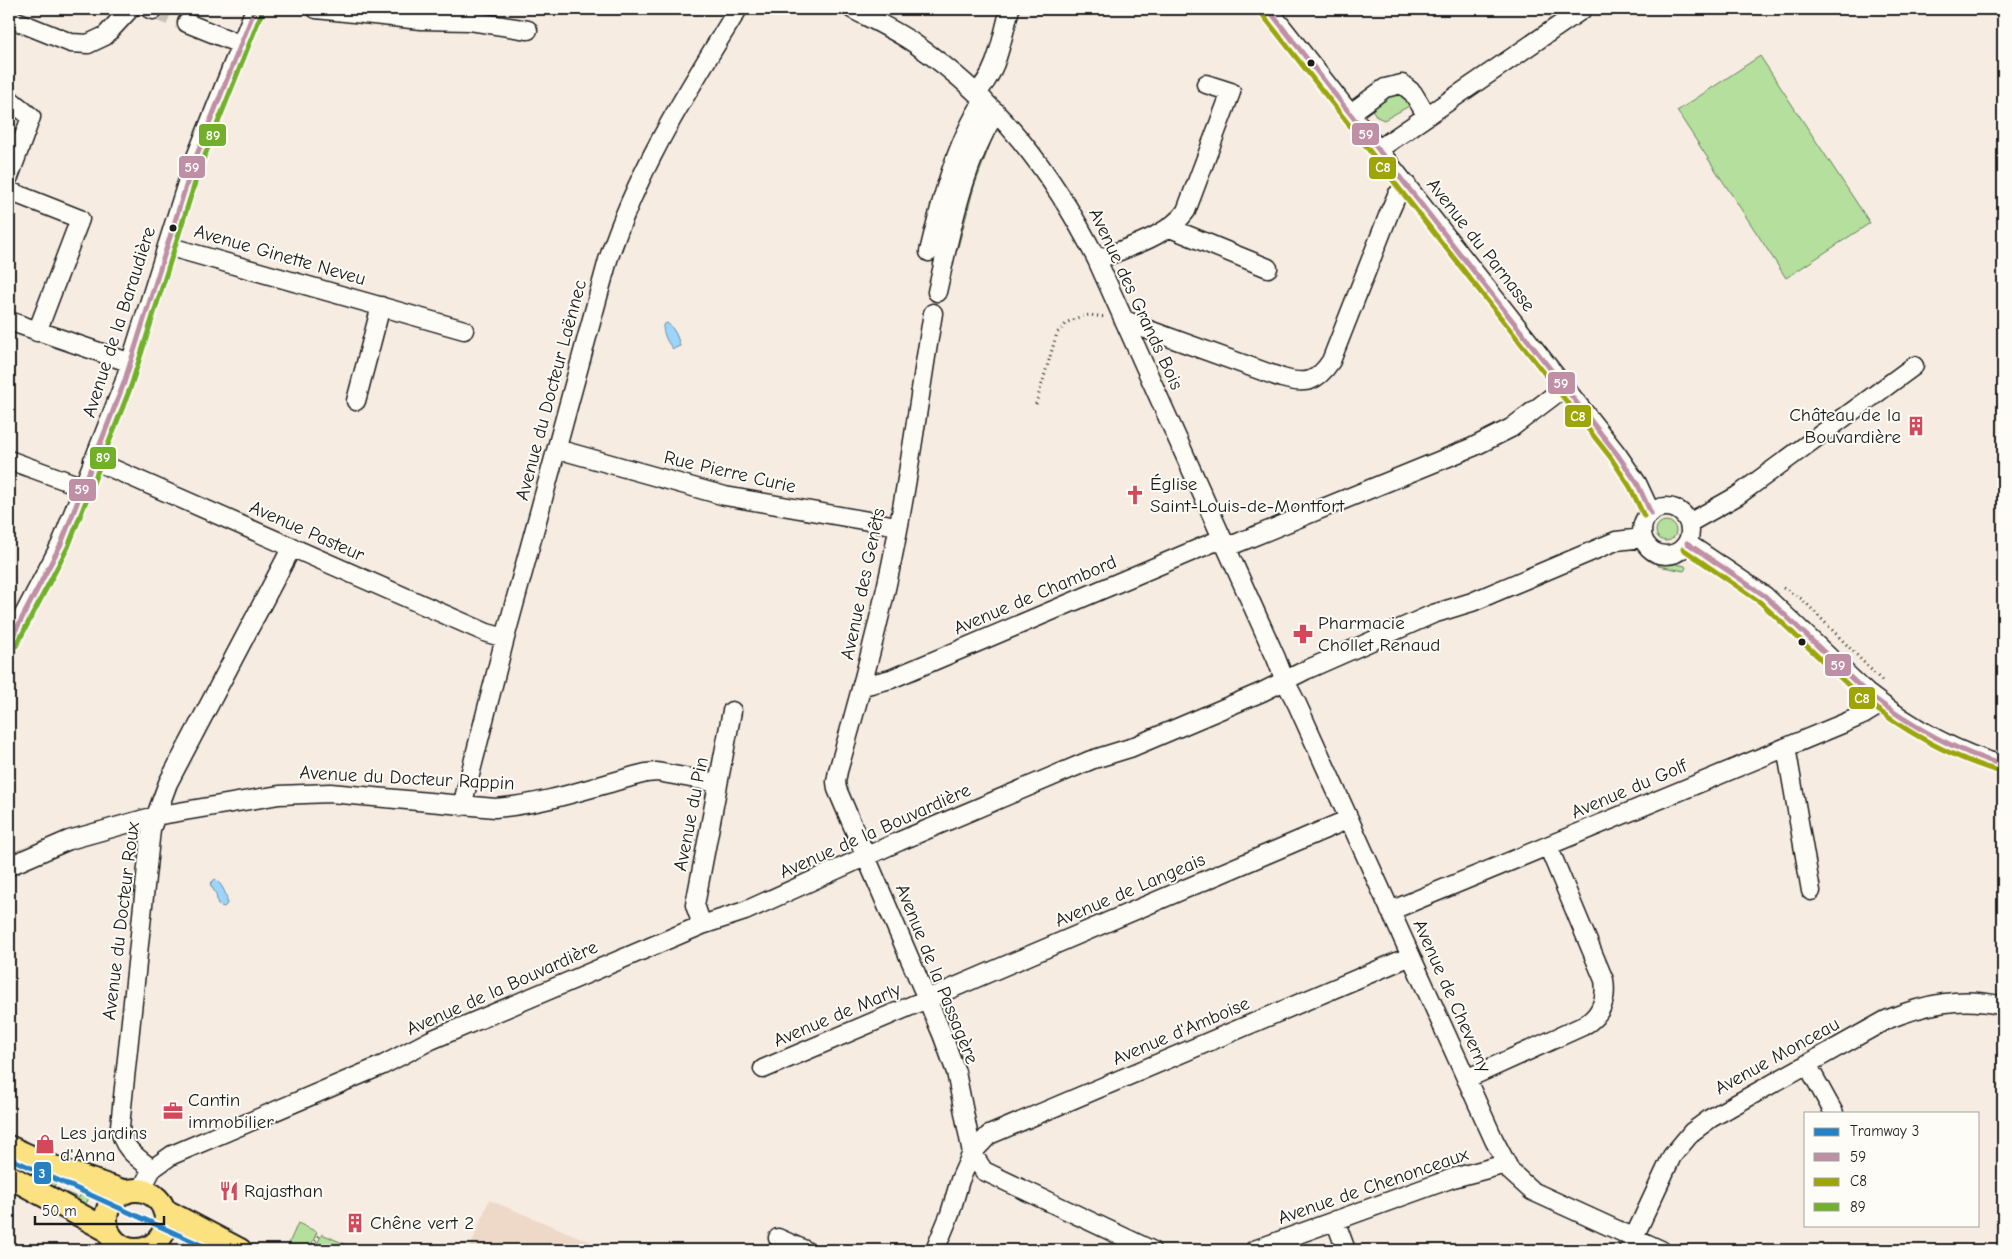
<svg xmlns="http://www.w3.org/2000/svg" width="2012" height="1259" font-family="'Comic Neue',sans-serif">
<rect width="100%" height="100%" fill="#f6ece2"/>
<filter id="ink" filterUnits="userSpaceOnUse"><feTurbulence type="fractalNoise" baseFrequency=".02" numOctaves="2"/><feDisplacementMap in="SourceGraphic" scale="10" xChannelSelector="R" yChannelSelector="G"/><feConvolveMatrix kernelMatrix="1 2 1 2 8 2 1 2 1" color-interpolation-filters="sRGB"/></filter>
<g filter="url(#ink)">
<path fill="#eed9c9" d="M489 1200 596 1244 593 1250H469Z"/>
<path fill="#b4df9c" stroke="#687e5c" d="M1760 56 1870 223 1786 278 1677 111Z
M1398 94 1406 98 1411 105 1384 120 1377 117 1371 108 1389 95Z
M990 139H992L974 187 957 251H953L970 188Z
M1656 531a10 10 0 1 1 20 0a10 10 0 1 1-20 0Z
M1659 560 1685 566 1686 568 1684 571 1658 566Z
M9 1157 58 1178 53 1189 9 1170Z
M69 1183 91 1193 86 1204 64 1195 65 1192 79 1198 81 1193 67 1187Z
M298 1223 317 1232 309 1250H286Z
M322 1234 358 1250H314Z
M187 1236 219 1250 181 1249Z"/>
<path fill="#9bd5fb" stroke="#688ba2" d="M667 323C674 328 678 337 680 346L673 349C667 342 663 334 663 325Z
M215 879C222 884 228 896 227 904L224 907 218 905 216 894 210 884Z"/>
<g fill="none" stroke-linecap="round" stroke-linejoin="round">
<path stroke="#cac2ba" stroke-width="18" stroke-dasharray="18 9" stroke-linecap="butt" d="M153 10 187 23"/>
<defs>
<path id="minor" d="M150 9 153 10
M316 9 421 20 470 21 528 30
M852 9C873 20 895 30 915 44 998 101 1052 171 1097 260L1276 658 1285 681 1297 704 1494 1140 1511 1172 1532 1191 1661 1250
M1268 9 1617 454 1637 483 1651 513
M9 18 71 43 88 44 105 36 130 9
M187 23 242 45
M976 93C998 73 1002 36 1010 9
M9 99 31 117 9 177
M1351 113 1385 88 1402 84 1413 93 1427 116
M1379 149 1583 9
M9 191 80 219 37 332
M1170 228 1268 268
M167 246 464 330
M929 252C941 201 955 145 984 100
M1097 260C1125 248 1169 236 1186 211L1231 92 1206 84
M937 292C951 231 963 165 996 112
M933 313C918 403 907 494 887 584 873 647 856 709 838 771L836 782 837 789 942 1034 956 1072 972 1153 984 1171 1151 1250
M1123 319 1146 329 1282 378C1306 385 1317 382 1331 361L1390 211 1397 195 1407 185
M9 321 131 363
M356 401 381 306
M557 449 725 496 897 526
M9 460 83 487
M93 460 487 633 505 638
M1642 531a24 24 0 1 1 48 0a24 24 0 1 1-48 0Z
M1689 523 1737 496 1914 366
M1687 543 1765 596 1867 693C1907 724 1954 753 2003 765
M9 643 61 544 124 383 192 167 255 9
M863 686 891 679 1214 542 1235 544 1473 447 1511 428 1565 387
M1786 747 1811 891
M462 806 505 638 608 260C639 166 687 92 738 9
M9 866 69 840 155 816 279 795 330 793 495 808C547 804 595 786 646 773L657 772 718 783
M1390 911 1847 722 1863 715 1881 704
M702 925 695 905 732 711
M1807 1064 1834 1113
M763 1069 1349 819
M1466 1079 1583 1026C1601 1016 1607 1000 1604 980L1548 846
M152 1169C136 1157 121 1147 120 1126L151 829 168 783 292 547
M141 1190 152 1169 172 1155 383 1065 431 1040 702 925 745 911 900 841 1091 760 1130 748 1262 692 1306 670 1433 614 1472 602 1616 541 1643 538
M1335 1220 1346 1250
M778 1238 805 1250
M128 1250V1249
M935 1250 950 1214 960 1180 972 1153 989 1135 1411 956
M1254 1250 1453 1178 1506 1164
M1628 1250 1672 1156 1692 1132 1711 1118 1886 1020C1925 1004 1961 996 2003 1006"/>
<path id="major" d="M9 1147 58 1169 126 1192
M9 1176 107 1230
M106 1220a30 30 0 1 1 60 0a30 30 0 1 1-60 0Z
M164 1210 240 1250"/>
</defs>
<use href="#minor" stroke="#1c1c1c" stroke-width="21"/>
<use href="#major" stroke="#1c1c1c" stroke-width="26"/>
<path stroke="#1c1c1c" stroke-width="3" stroke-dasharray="1 4" stroke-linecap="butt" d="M1036 404 1057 333 1068 322 1079 317 1089 315 1106 317
M1783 588 1802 599 1884 683
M175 1250 176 1249
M311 1250 320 1233"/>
<use href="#minor" stroke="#fdfcf7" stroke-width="18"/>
<use href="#major" stroke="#fbe180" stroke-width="22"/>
<defs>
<path id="bus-1" d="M1268 9 1617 454 1637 483 1651 513
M1687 543 1765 596 1867 693C1909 725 1952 750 2003 765
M9 643 61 544 124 383 192 167 255 9"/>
<path id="bus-2" d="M1262 14 1611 458 1630 487 1644 516
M1683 549 1760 602 1862 698C1904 731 1949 757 2001 772"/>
<path id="bus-3" d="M16 646 68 547 131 386 199 170 262 12"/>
</defs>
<use href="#bus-1" stroke="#fdfcf7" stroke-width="9"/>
<use href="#bus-2" stroke="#fdfcf7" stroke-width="9"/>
<use href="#bus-3" stroke="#fdfcf7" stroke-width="9"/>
<use href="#bus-1" stroke="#bf8fa5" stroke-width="5"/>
<use href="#bus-2" stroke="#9da507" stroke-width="5"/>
<use href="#bus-3" stroke="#72b029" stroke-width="5"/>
<defs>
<path id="tram-1" d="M9 1158 212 1250"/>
</defs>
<use href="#tram-1" stroke="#fdfcf7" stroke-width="9"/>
<use href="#tram-1" stroke="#2581c4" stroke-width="5"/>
</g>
</g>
<defs>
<symbol id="building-bare" viewBox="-9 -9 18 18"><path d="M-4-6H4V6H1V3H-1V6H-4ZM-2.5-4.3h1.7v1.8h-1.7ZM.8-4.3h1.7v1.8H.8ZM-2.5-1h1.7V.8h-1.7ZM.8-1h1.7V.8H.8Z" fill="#d1495b" stroke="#fdfcf7" stroke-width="2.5" paint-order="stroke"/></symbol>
<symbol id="church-bare" viewBox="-9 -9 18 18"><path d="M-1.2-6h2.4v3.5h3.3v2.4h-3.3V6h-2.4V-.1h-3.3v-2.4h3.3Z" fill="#d1495b" stroke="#fdfcf7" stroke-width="2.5" paint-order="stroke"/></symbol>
<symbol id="pharmacy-bare" viewBox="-9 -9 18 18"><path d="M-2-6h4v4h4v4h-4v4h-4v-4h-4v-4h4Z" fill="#d1495b" stroke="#fdfcf7" stroke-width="2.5" paint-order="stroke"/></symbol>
<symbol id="office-bare" viewBox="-9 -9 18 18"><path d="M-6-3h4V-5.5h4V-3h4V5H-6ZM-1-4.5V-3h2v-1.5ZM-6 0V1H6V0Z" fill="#d1495b" stroke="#fdfcf7" stroke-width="2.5" paint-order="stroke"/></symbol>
<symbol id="shop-bare" viewBox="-9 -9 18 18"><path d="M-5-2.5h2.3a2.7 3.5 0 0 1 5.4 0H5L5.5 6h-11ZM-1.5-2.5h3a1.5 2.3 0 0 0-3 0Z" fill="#d1495b" stroke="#fdfcf7" stroke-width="2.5" paint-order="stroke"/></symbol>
<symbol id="restaurant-bare" viewBox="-9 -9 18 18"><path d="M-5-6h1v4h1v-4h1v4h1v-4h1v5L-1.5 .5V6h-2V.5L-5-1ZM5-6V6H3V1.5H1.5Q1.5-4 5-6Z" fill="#d1495b" stroke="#fdfcf7" stroke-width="2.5" paint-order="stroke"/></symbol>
</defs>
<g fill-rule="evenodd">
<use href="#building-bare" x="1902" y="412" width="28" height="28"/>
<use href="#church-bare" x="1121" y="481" width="28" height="28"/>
<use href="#pharmacy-bare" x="1289" y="620" width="28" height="28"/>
<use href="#office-bare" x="159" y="1097" width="28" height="28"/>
<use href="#shop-bare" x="31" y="1130" width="28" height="28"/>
<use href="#restaurant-bare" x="215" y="1177" width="28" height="28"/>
<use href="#building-bare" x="341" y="1209" width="28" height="28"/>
</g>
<g fill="#1c1c1c" stroke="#fdfcf7" stroke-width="2">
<circle cx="1311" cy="63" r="4.5"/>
<circle cx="173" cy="228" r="4.5"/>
<circle cx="1802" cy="642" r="4.5"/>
</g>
<g text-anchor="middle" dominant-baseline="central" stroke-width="4" stroke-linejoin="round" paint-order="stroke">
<g font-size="19" fill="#1c1c1c" stroke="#fdfcf7">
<text transform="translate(1481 245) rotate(52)">Avenue du Parnasse</text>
<text transform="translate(280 255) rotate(16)">Avenue Ginette Neveu</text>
<text transform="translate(1136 299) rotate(65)">Avenue des Grands Bois</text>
<text transform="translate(119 322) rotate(-72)">Avenue de la Baraudière</text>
<text transform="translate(551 390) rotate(-75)">Avenue du Docteur Laënnec</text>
<text transform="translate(730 472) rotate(13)">Rue Pierre Curie</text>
<text transform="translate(307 531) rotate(24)">Avenue Pasteur</text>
<text transform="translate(863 584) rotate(-78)">Avenue des Genêts</text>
<text transform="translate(1035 595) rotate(-23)">Avenue de Chambord</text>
<text transform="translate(407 778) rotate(3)">Avenue du Docteur Rappin</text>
<text transform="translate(1629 789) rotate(-23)">Avenue du Golf</text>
<text transform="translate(691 814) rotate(-79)">Avenue du Pin</text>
<text transform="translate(875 831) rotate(-24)">Avenue de la Bouvardière</text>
<text transform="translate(1130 890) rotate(-23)">Avenue de Langeais</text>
<text transform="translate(121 921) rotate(-83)">Avenue du Docteur Roux</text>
<text transform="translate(937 974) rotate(68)">Avenue de la Passagère</text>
<text transform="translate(502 988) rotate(-24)">Avenue de la Bouvardière</text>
<text transform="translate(1452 996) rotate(66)">Avenue de Cheverny</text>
<text transform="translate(837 1015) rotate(-23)">Avenue de Marly</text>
<text transform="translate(1181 1031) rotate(-23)">Avenue d'Amboise</text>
<text transform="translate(1777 1056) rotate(-29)">Avenue Monceau</text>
<text transform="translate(1373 1186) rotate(-19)">Avenue de Chenonceaux</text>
</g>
<g font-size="19" fill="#1c1c1c" stroke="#fdfcf7" text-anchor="start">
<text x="1901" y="415" text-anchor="end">Château de la<tspan x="1901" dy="22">Bouvardière</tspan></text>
<text x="1150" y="484">Église<tspan x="1150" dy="22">Saint-Louis-de-Montfort</tspan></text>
<text x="1318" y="623">Pharmacie<tspan x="1318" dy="22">Chollet Renaud</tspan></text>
<text x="188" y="1100">Cantin<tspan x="188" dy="22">immobilier</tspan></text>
<text x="60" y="1133">Les jardins<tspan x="60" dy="22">d'Anna</tspan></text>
<text x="244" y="1191">Rajasthan</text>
<text x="370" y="1223">Chêne vert 2</text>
</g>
</g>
<g stroke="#fdfcf7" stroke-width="2">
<rect x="1351" y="122" width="29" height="24" rx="5" fill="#bf8fa5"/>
<rect x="198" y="123" width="29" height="24" rx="5" fill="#72b029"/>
<rect x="178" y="155" width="28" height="24" rx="5" fill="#bf8fa5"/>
<rect x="1368" y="156" width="29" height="24" rx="5" fill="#9da507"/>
<rect x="1547" y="371" width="29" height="24" rx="5" fill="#bf8fa5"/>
<rect x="1564" y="404" width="28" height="24" rx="5" fill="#9da507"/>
<rect x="89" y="446" width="28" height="24" rx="5" fill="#72b029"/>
<rect x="68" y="478" width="29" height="24" rx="5" fill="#bf8fa5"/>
<rect x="1824" y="653" width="28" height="24" rx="5" fill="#bf8fa5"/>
<rect x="1848" y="686" width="28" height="24" rx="5" fill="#9da507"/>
<rect x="33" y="1161" width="19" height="24" rx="5" fill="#2581c4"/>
</g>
<g font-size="14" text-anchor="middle" font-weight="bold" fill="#fff">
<text x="1366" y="139">59</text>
<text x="213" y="140">89</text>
<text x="192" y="172">59</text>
<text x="1383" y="172">C8</text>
<text x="1561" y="388">59</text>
<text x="1578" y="421">C8</text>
<text x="103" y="462">89</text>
<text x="82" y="494">59</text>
<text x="1838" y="670">59</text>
<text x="1862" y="703">C8</text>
<text x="42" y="1178">3</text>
</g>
<rect width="2012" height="1259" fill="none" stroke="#fdfcf7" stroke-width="30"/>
<rect x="15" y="15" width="1982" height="1229" fill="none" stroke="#1c1c1c" stroke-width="2" filter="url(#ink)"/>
<rect x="1804" y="1112" width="175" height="115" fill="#fdfcf7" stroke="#a3a29f"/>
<rect x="1814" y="1128" width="25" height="8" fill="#2581c4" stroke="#a3a29f"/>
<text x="1850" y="1136" font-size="15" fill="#1c1c1c">Tramway 3</text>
<rect x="1814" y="1153" width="25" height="8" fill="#bf8fa5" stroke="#a3a29f"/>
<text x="1850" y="1162" font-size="15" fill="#1c1c1c">59</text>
<rect x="1814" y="1178" width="25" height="8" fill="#9da507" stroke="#a3a29f"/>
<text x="1850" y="1186" font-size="15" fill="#1c1c1c">C8</text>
<rect x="1814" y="1203" width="25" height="8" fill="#72b029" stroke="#a3a29f"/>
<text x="1850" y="1212" font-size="15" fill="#1c1c1c">89</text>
<path d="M35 1216v8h129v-8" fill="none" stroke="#1c1c1c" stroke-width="2.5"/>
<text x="42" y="1216" font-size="15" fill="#1c1c1c" stroke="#fdfcf7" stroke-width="4" paint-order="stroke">50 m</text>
</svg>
